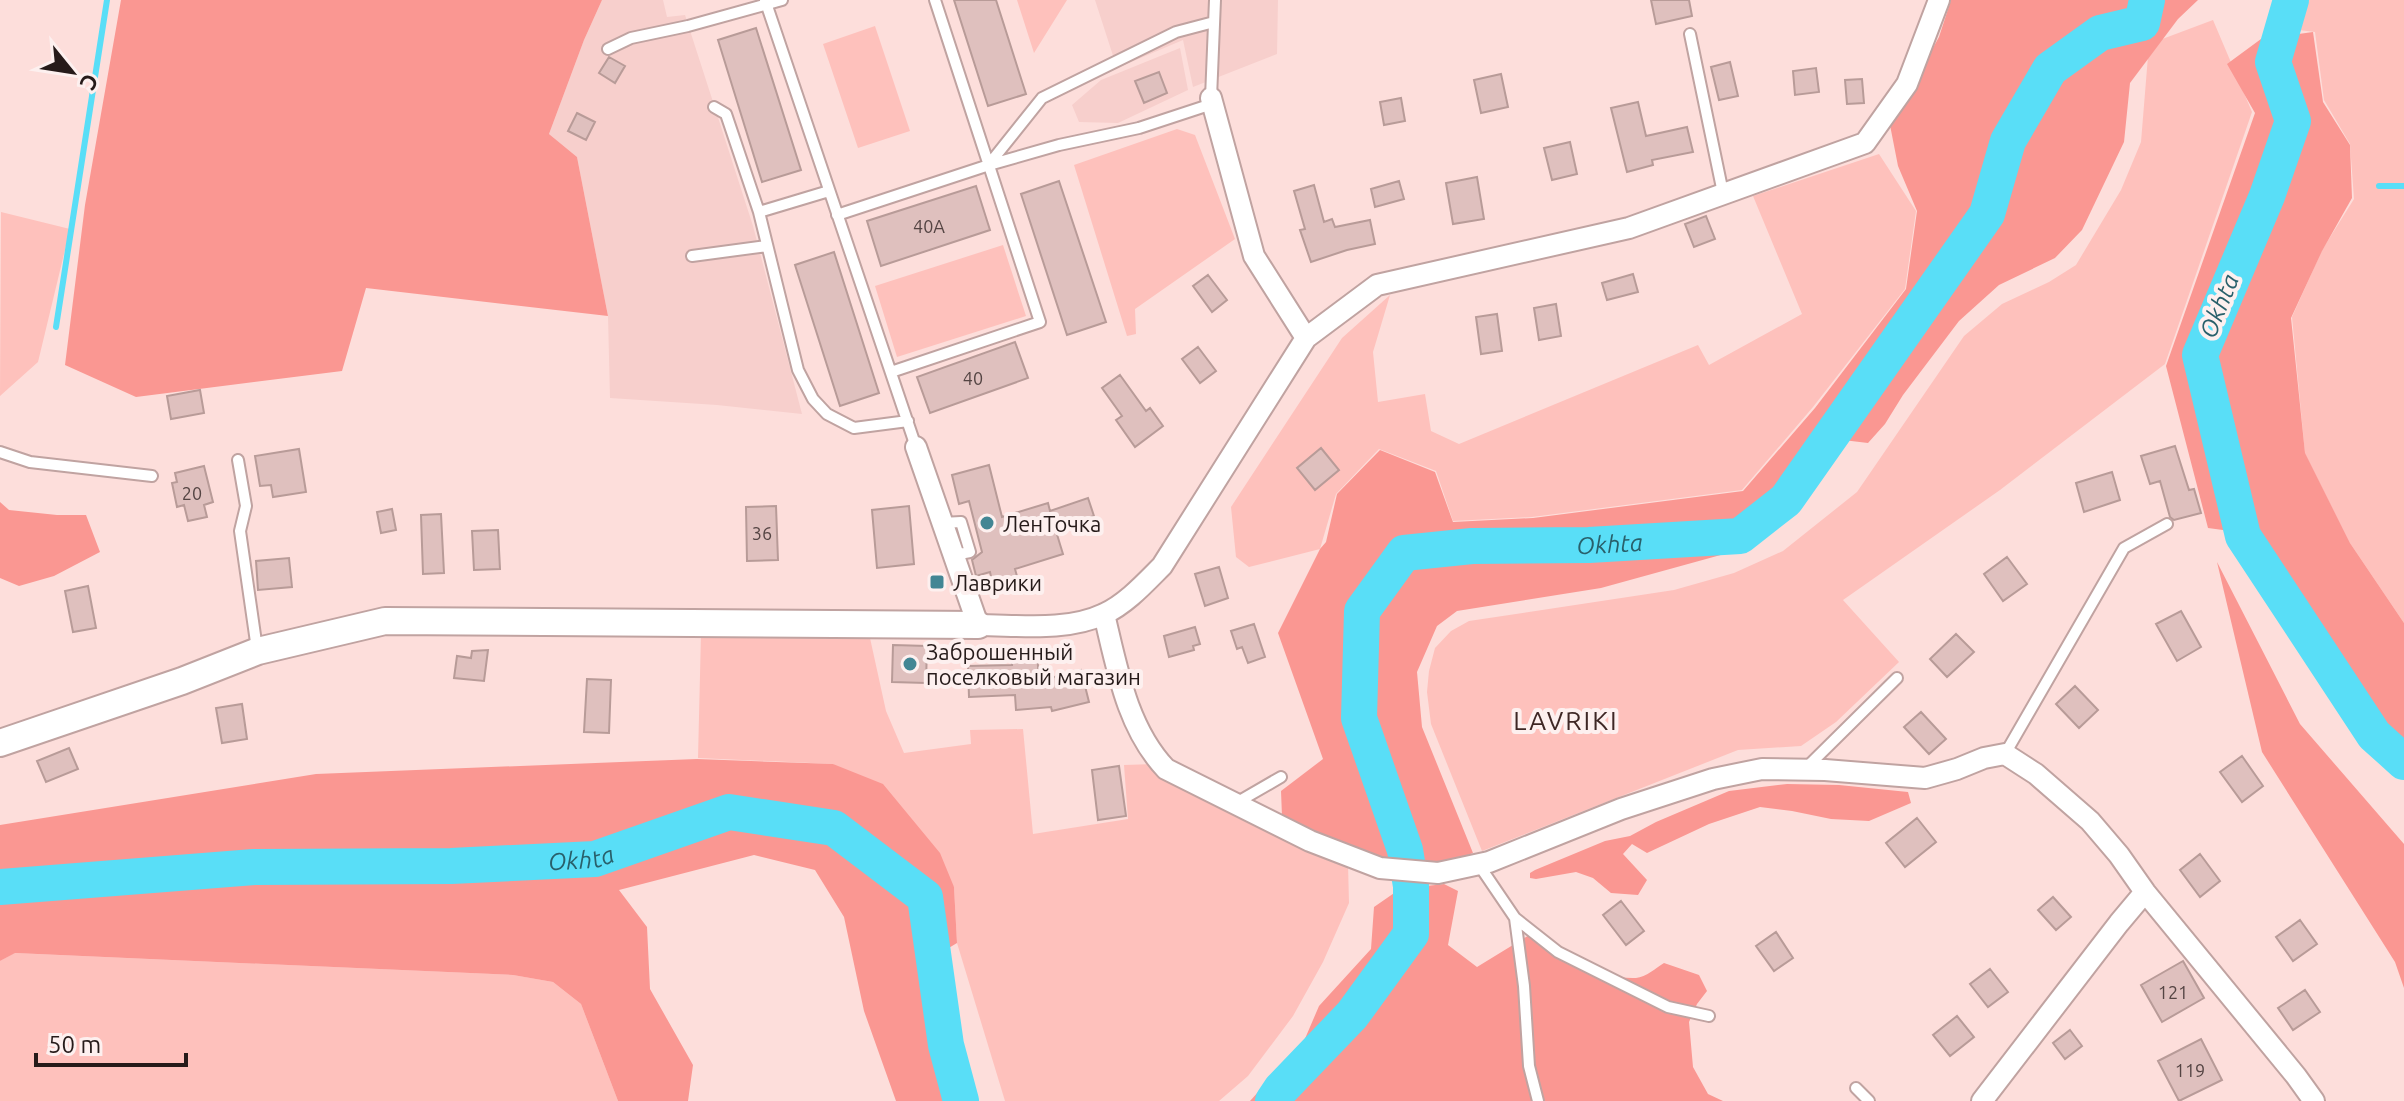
<svg xmlns="http://www.w3.org/2000/svg" width="2404" height="1101" font-family="Ubuntu,sans-serif">
<rect width="100%" height="100%" fill="#fddedb"/>
<path fill="#f7cfcc" d="M602 0H663L667 17 685 15 753 226 802 414 717 405 610 398 608 316 577 157 549 134 584 40Z
M1095 0H1278L1277 54 1193 87 1183 40 1117 68Z
M1180 48 1188 90 1118 123 1079 122 1072 105 1101 80Z"/>
<path fill="#fec1bc" d="M1017 0H1067L1034 53Z
M2309 0H2404V623L2350 543 2305 454 2292 317 2322 250 2354 199 2350 144 2324 100 2315 32 2299 30Z
M2213 20 2252 112 2165 364 2000 490 1843 600 1899 662 1836 722 1801 746 1738 750 1482 851 1431 724 1427 692 1429 671 1435 648 1451 631 1469 621 1674 590 1734 573 1783 551 1857 492 1964 336 2002 304 2049 282 2076 265 2121 190 2141 142 2149 44Z
M875 26 910 131 858 148 823 44Z
M1177 129 1195 135 1235 239 1135 309 1136 334 1127 336 1074 165Z
M1879 154 1916 211 1905 289 1813 407 1742 490 1532 517 1453 521 1436 471 1379 449 1336 494 1320 549 1249 567 1236 557 1231 507 1342 338 1390 295 1373 352 1378 402 1425 394 1431 431 1459 444 1698 345 1709 365 1802 314 1753 196Z
M1 212 70 229 38 362 0 396Z
M1003 245 1026 316 897 357 875 286Z
M701 634 870 638 886 711 904 753 971 744 970 730 1023 729 1033 834 1128 819 1124 765 1155 764 1171 784 1348 864 1349 903 1323 962 1293 1016 1248 1076 1219 1101H1005L957 943 954 887 833 764 698 758Z
M14 953 513 975 553 982 581 1004 618 1101H0V961Z"/>
<path fill="#fa9792" d="M121 0H602L584 40 549 134 577 157 608 316 366 288 342 371 136 397 65 365 85 205Z
M1951 0H2198L2178 19 2130 83 2124 142 2082 230 2055 258 1999 285 1959 321 1903 395 1885 424 1868 443 1843 440 1786 517 1746 548 1601 588 1457 611 1437 626 1417 672 1422 727 1473 853 1448 863 1382 862 1282 816 1281 791 1323 759 1278 633 1320 549 1326 542 1337 494 1380 450 1435 472 1453 522 1533 518 1743 491 1815 408 1906 289 1917 211 1898 166 1890 125 1939 37Z
M2313 32 2323 102 2350 145 2352 198 2322 251 2291 318 2305 453 2350 543 2404 623V759L2376 735 2245 533 2208 528 2166 366 2255 113 2227 64 2261 39Z
M0 502 9 510 57 515H86L100 552 54 576 19 586 0 578Z
M2217 562 2300 724 2404 844V988L2395 962 2262 752Z
M697 759 833 764 883 784 940 853 954 887 957 943 919 966 932 963 943 1045 957 1101H896L864 1011 844 917 815 870 754 855 619 890 647 927 650 989 693 1065 688 1101H618L581 1004 553 982 513 975 15 953 0 961V825L316 774Z
M1787 784 1839 785 1908 792 1911 803 1869 821 1831 819 1792 811 1760 807 1709 824 1647 853 1632 844 1623 854 1647 880 1638 895 1611 893 1593 878 1576 872 1536 879 1530 878V873L1535 870 1605 841 1630 836 1656 822 1729 791Z
M1444 884 1458 891 1448 945 1477 967 1534 932C1560 952 1602 980 1636 978 1646 977 1656 968 1664 963L1699 975 1707 991 1697 1004 1689 1022 1693 1067 1708 1094 1723 1101H1250L1304 1041 1319 1006 1371 949 1374 907 1400 889Z"/>
<g fill="none" stroke-linecap="round" stroke-linejoin="round">
<path stroke="#59def7" stroke-width="6" d="M2379 186H2404
M56 327 107 0
M1281 1089 1290 1101"/>
<g stroke="#59def7" stroke-width="36">
<path d="M2291 0 2273 62 2293 121 2267 196 2200 355 2243 536 2374 735 2404 762"/>
<path id="s1" d="M0 887 254 867 451 866 595 859 729 812 834 828 925 897 946 1045 961 1101"/>
<path id="s2" d="M1273 1101 1281 1089 1352 1015 1411 934V886L1405 850 1359 718 1362 611 1404 553 1472 546 1589 545 1740 536 1786 500 1987 214 2008 141 2050 69 2100 33 2142 23 2147 0"/>
</g>
</g>
<path fill="#dfc0be" stroke="#b89b98" stroke-width="2" d="M954 0H996L1026 94 988 106Z
M1651 0H1689L1692 16 1656 24Z
M756 28 801 170 762 182 718 40Z
M609 57 625 66 615 83 599 73Z
M1730 62 1738 96 1719 100 1711 67Z
M1816 68 1819 92 1795 95 1793 71Z
M1159 72 1167 93 1144 103 1135 81Z
M1501 74 1508 107 1481 113 1474 80Z
M1862 79 1864 103 1847 104 1845 80Z
M1401 98 1405 121 1384 125 1380 102Z
M1638 102 1646 136 1687 127 1693 152 1652 160 1653 165 1627 172 1611 108Z
M577 113 595 122 586 140 568 131Z
M1570 142 1577 174 1552 180 1544 148Z
M1477 177 1484 219 1453 224 1446 183Z
M1059 181 1106 322 1067 335 1021 194Z
M1399 181 1404 199 1375 207 1371 189Z
M1314 185 1324 222 1332 219 1335 227 1370 220 1375 244 1347 250 1311 262 1300 230 1305 229 1294 191Z
M976 186 990 230 881 266 867 221Z
M1706 216 1715 239 1694 247 1685 224Z
M834 252 879 393 840 406 795 265Z
M1633 274 1638 292 1607 300 1602 283Z
M1208 275 1227 300 1212 312 1193 286Z
M1556 304 1561 336 1539 340 1534 308Z
M1497 314 1502 351 1481 354 1476 317Z
M1015 342 1028 378 930 413 917 377Z
M1198 347 1216 371 1200 383 1182 359Z
M1120 375 1146 411 1150 408 1163 426 1135 447 1116 420 1122 416 1102 388Z
M200 390 204 413 171 419 167 396Z
M2175 446 2189 490 2194 489 2201 513 2174 520 2170 517 2160 481 2150 484 2141 456Z
M1321 448 1339 470 1315 490 1297 468Z
M299 449 306 492 273 497 271 485 260 486 255 456Z
M989 465 1002 517 1048 503 1050 511 1088 498 1094 516 1055 528 1063 554 1015 569 1018 580 993 586 990 572 976 576 972 560 982 552 969 501 959 504 952 475Z
M204 466 213 502 204 505 207 517 188 521 184 505 177 507 172 483 177 482 175 473Z
M2112 472 2120 500 2084 512 2076 483Z
M776 506 778 560 747 561 746 507Z
M909 506 914 564 877 568 872 510Z
M392 509 396 530 381 533 377 512Z
M441 514 444 573 423 574 421 515Z
M498 530 500 569 474 570 472 531Z
M2007 557 2027 584 2003 601 1984 574Z
M289 558 292 587 258 590 256 561Z
M1219 567 1228 598 1205 606 1195 574Z
M88 586 96 628 73 632 65 591Z
M2181 611 2201 647 2177 661 2156 624Z
M1254 624 1265 657 1248 663 1242 647 1237 649 1231 631Z
M1195 627 1200 644 1193 646 1194 650 1169 657 1164 636Z
M1956 634 1974 652 1947 677 1930 659Z
M893 645 927 646 926 683 892 682Z
M488 650 484 681 454 678 457 656 471 658 472 651Z
M1037 652 1039 681 1081 670 1089 702 1052 711 1051 707 1016 710 1015 695 969 697 968 666 1012 665 1011 653Z
M587 679 611 680 609 733 584 732Z
M2075 686 2098 710 2079 728 2056 704Z
M242 704 247 739 222 743 216 708Z
M1921 712 1946 739 1929 754 1904 727Z
M69 748 78 769 46 782 37 761Z
M2242 756 2263 786 2242 802 2220 772Z
M1119 766 1126 816 1098 820 1092 770Z
M1917 818 1936 842 1905 867 1886 843Z
M2200 854 2220 881 2200 897 2180 870Z
M2053 897 2071 917 2056 930 2038 910Z
M1621 901 1644 931 1626 945 1603 915Z
M2300 920 2317 944 2293 961 2276 937Z
M1776 932 1793 958 1774 971 1756 946Z
M2183 961 2204 998 2162 1022 2141 985Z
M1990 969 2008 992 1988 1007 1970 984Z
M2305 990 2320 1012 2293 1030 2278 1008Z
M1957 1016 1974 1037 1950 1056 1933 1035Z
M2070 1030 2082 1046 2065 1059 2053 1043Z
M2201 1039 2222 1080 2179 1101 2158 1061Z"/>
<g fill="none" stroke-linecap="round" stroke-linejoin="round">
<defs>
<path id="service" d="M765 0 916 447
M1690 34 1723 193
M608 49 631 38 688 26 782 0
M1211 98 1215 0
M714 107 726 114 759 212 798 370 813 399 827 414 854 428 908 421
M990 163 1042 98 1176 32 1214 22
M759 212 829 191
M837 215 989 165 1059 145 1139 128 1212 104
M692 256 767 246
M891 372 1040 322 935 0
M0 452 30 462 152 476
M238 460 246 506 240 531 257 649
M942 523 961 522 970 552 954 555
M2005 754 2124 548 2167 524
M1805 769 1897 678
M1236 803 1281 777
M1479 865 1515 918 1524 986 1529 1066 1538 1101
M1515 918 1558 952 1668 1007 1709 1016
M1856 1088 1869 1101"/>
<path id="minor" d="M1211 98 1254 256 1306 338
M916 447 978 625C1018 625 1066 632 1104 614 1126 604 1145 583 1162 566L1306 338 1377 285 1629 228 1865 143 1907 84 1939 0
M1104 614C1117 668 1127 728 1166 769L1310 841 1380 868 1438 873 1489 862 1621 809 1713 779 1762 769 1825 770 1925 778 1957 769 1984 758 2005 754 2036 774 2090 821 2119 855 2145 892 2296 1076 2314 1101
M1982 1101 2119 923 2145 892"/>
<path id="tertiary" d="M0 743 182 681 258 651 385 621 978 625"/>
</defs>
<use href="#service" stroke="#c0a3a1" stroke-width="14"/>
<use href="#minor" stroke="#c0a3a1" stroke-width="24"/>
<use href="#tertiary" stroke="#c0a3a1" stroke-width="30"/>
<use href="#service" stroke="#fff" stroke-width="10"/>
<use href="#minor" stroke="#fff" stroke-width="20"/>
<use href="#tertiary" stroke="#fff" stroke-width="26"/>
</g>
<g fill="#428694" stroke="#fdf0ef" stroke-width="3">
<circle cx="987" cy="523" r="8"/>
<rect x="929" y="574" width="16" height="16" rx="4"/>
<circle cx="910" cy="664" r="8"/>
</g>
<g text-anchor="middle" dominant-baseline="central" stroke-width="8" stroke-linejoin="round" paint-order="stroke">
<g font-size="18" fill="#544443">
<text x="929" y="226">40А</text>
<text x="973" y="378">40</text>
<text x="192" y="493">20</text>
<text x="762" y="533">36</text>
<text x="2173" y="992">121</text>
<text x="2190" y="1070">119</text>
</g>
<g font-size="22" fill="#261b1a" stroke="#fdf0ef" text-anchor="start">
<text x="1003" y="523">ЛенТочка</text>
<text x="953" y="582">Лаврики</text>
<text x="926" y="651">Заброшенный<tspan x="926" dy="25">поселковый магазин</tspan></text>
</g>
<g font-size="24" font-style="italic" fill="#29606b" stroke="#fdf0ef">
<text transform="translate(2219 306) rotate(-68)">Okhta</text>
<text stroke="none"><textPath href="#s2" startOffset="826">Okhta</textPath></text>
<text stroke="none"><textPath href="#s1" startOffset="582">Okhta</textPath></text>
</g>
<g font-size="26" letter-spacing="2" fill="#3e2725" stroke="#fdf0ef">
<text x="1566" y="720">LAVRIKI</text>
</g>
</g>
<g transform="translate(72 72) rotate(120)" stroke="#fdf0ef" stroke-width="6" paint-order="stroke">
<path d="M0-6L14 30L0 20L-14 30Z" fill="#261b1a"/>
<text y="-12" font-size="22" font-weight="bold" text-anchor="middle" fill="#261b1a">С</text>
</g>
<path d="M36 1053v12h150v-12" fill="none" stroke="#261b1a" stroke-width="4"/>
<text x="48" y="1053" font-size="24" fill="#261b1a" stroke="#fdf0ef" stroke-width="6" paint-order="stroke">50 m</text>
</svg>
